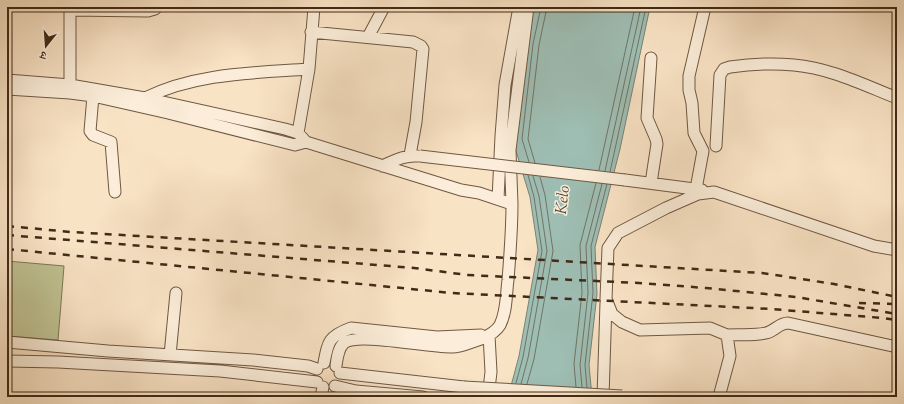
<svg xmlns="http://www.w3.org/2000/svg" width="904" height="404" font-family="'Sorts Mill Goudy','Noto Serif Devanagari',serif">
<rect width="100%" height="100%" fill="#f9e3c5"/>
<filter id="stains"><feTurbulence type="fractalNoise" baseFrequency=".005" numOctaves="4"/><feColorMatrix values="0 0 0 0 .2 0 0 0 0 .09 0 0 0 0 .02 0 0 0 .5 -.17"/></filter>
<radialGradient id="worn" r=".72"><stop offset=".6" stop-color="#630" stop-opacity="0"/><stop offset="1" stop-color="#630" stop-opacity=".3"/></radialGradient>
<path fill="#c0c393" stroke="#807655" d="M7 261 64 266 58 340 7 336Z"/>
<path fill="#9ebeb4" stroke="#798375" d="M532 7H650L620 149 595 247 597 294 589 365 592 397H508L519 356 538 250 530 197 513 141Z"/>
<g fill="none" stroke-linecap="round" stroke-linejoin="round">
<path stroke="#707466" stroke-width="1" d="M529 162 522 139 533 44 541 7
M535 163 528 139 539 45 547 7
M599 170 635 7
M605 171 641 7
M610 172 646 7
M516 383 523 357 542 251 534 197 528 175
M521 384 528 358 547 251 539 196 533 176
M527 384 534 359 553 251 545 195 540 177
M576 387 574 364 582 293 580 245 596 183
M582 387 580 365 588 293 586 246 602 184
M587 388 585 365 593 293 591 246 607 184"/>
<defs>
<path id="minor" d="M70 7V85
M70 10 148 11 155 9 157 7
M311 32 413 42 421 46 423 49 416 122 410 155
M368 37 384 7
M7 80 70 85 145 98 285 129 298 133 306 142
M7 89 70 93 93 96 168 113 295 145 306 142 461 190 479 193 512 204C512 229 510 255 508 280 506 294 507 311 500 325 496 332 488 336 481 339 471 342 462 347 452 347 430 348 358 332 344 343 338 348 337 359 336 366
M93 96 90 131 93 135 111 142 115 192
M145 98C195 73 254 73 309 69
M298 133 309 69 314 7
M716 146 720 75 724 69 730 67C751 64 773 63 794 65 830 68 864 85 897 98
M382 166C394 161 405 155 417 156
M625 180 702 190
M651 183 657 144 656 139 647 118 651 58
M696 189 703 151 694 133 692 103 689 90V76L705 7
M498 199 501 136 505 85 519 7
M512 204 510 150 528 7
M727 335C739 334 754 336 766 333 775 331 779 323 788 323L897 347
M7 342 108 351 253 360 308 366 317 369
M170 355 176 293
M7 361 58 362 220 371 317 382
M324 363C328 341 329 336 351 328L437 337 481 335
M340 373 464 387
M335 386 356 391 423 397
M321 397 323 387
M488 397 491 372 489 335
M603 397 606 303
M719 397 730 356 727 335 710 328 640 330 622 322 612 314 606 299 608 248 618 233 666 208 698 194 714 192 874 246 897 250"/>
</defs>
<use href="#minor" stroke="#6f5842" stroke-width="13"/>
<use href="#minor" stroke="#fbedd9" stroke-width="11"/>
<path stroke="#412a17" stroke-width="2.5" stroke-dasharray="7 7" stroke-linecap="butt" d="M7 226 71 232 762 273 834 284 897 297
M7 235 414 268 467 275 639 283 706 288 796 297 897 314
M7 249 452 293 771 309 883 318 897 320
M859 303 897 304"/>
<defs>
<path id="minor-bridge" d="M420 156 625 180
M464 387 622 396"/>
</defs>
<use href="#minor-bridge" stroke="#6f5842" stroke-width="13" stroke-linecap="butt"/>
<use href="#minor-bridge" stroke="#fbedd9" stroke-width="11"/>
</g>
<g text-anchor="middle" dominant-baseline="central" stroke-width="3" stroke-linejoin="round" paint-order="stroke">
<g font-size="16" font-style="italic" fill="#584f3e" stroke="#fbedd9">
<text transform="translate(564 200) rotate(-83)">Kelo</text>
</g>
</g>
<rect width="904" height="404" fill="none" stroke="#f9e3c5" stroke-width="24"/>
<rect x="8" y="8" width="888" height="388" fill="none" stroke="#412a17" stroke-width="2"/>
<rect x="12" y="12" width="880" height="380" fill="none" stroke="#412a17"/>
<g transform="translate(46 46) rotate(197)" stroke="#fbedd9" stroke-width="3" paint-order="stroke">
<path d="M0-3L7 15L0 10L-7 15Z" fill="#412a17"/>
<text y="-6" font-size="11" font-weight="bold" text-anchor="middle" fill="#412a17">उ</text>
</g>
<rect width="100%" height="100%" filter="url(#stains)"/>
<rect width="100%" height="100%" fill="url(#worn)"/>
</svg>
